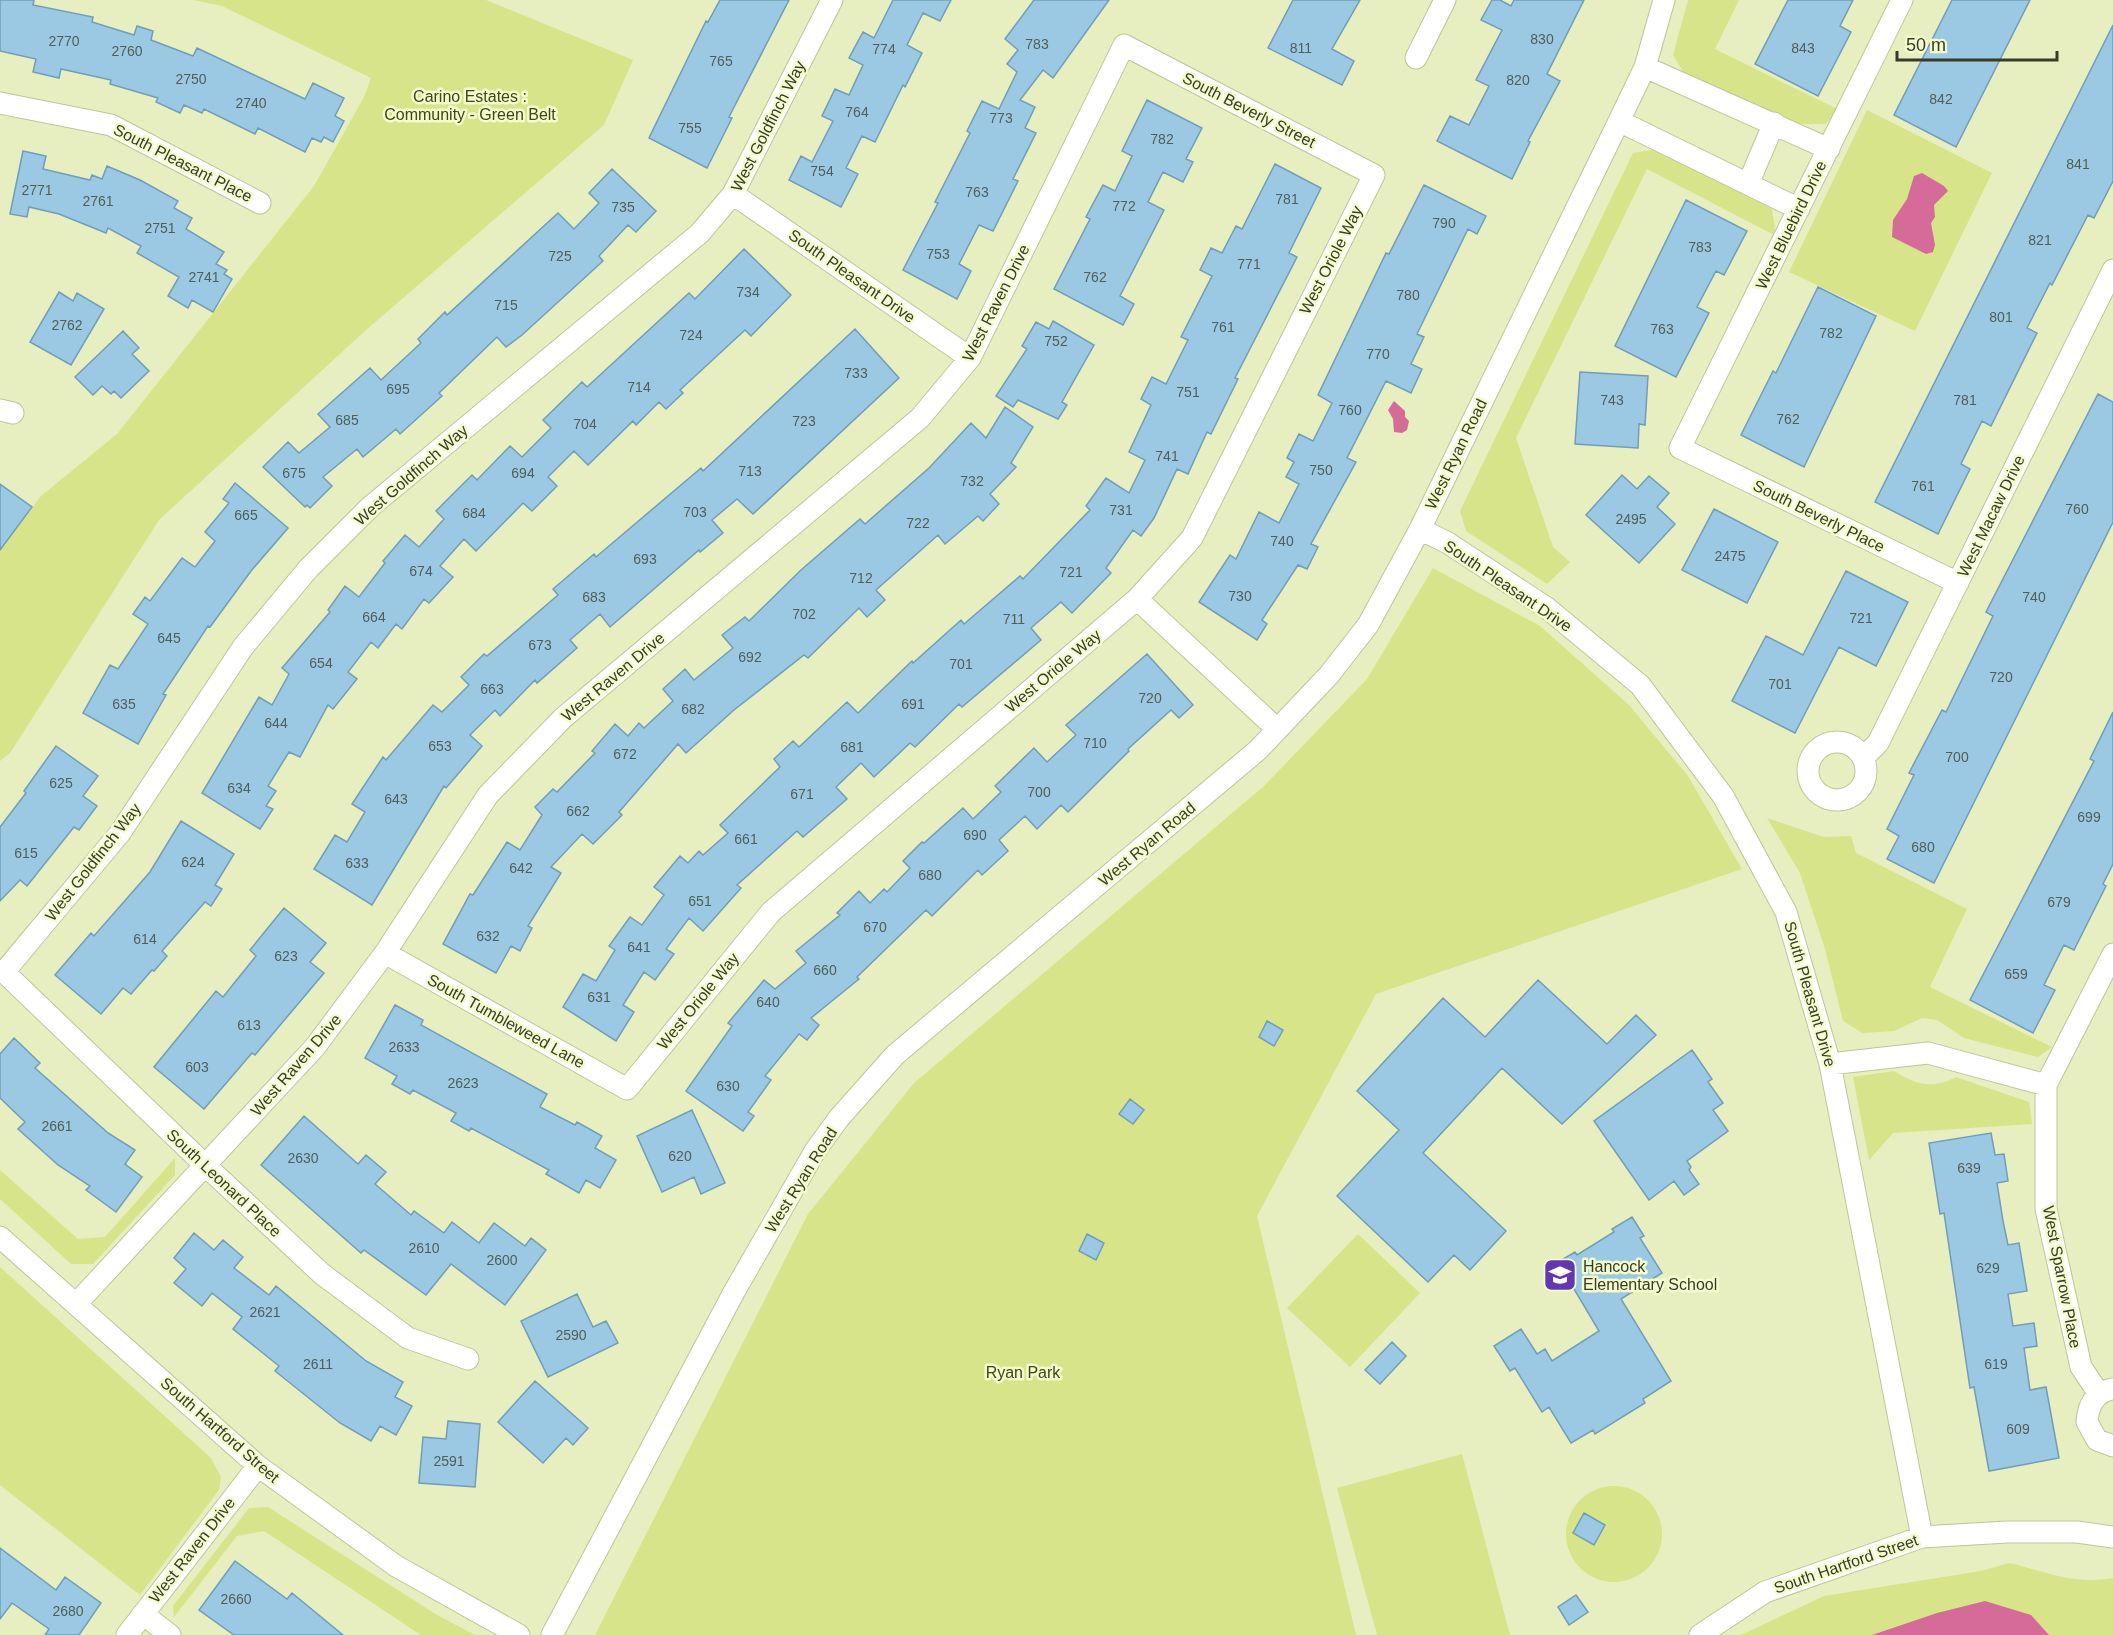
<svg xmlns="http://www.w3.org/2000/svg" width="2113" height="1635" font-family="Helvetica,sans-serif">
<rect width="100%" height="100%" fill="#e7eec0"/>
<path fill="#d8e48a" d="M194 0H486L633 60 604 125 366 330 159 520 10 753 0 761V550L41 496 117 434 314 186 364 97 371 78 222 6Z
M1688 0H1739L1715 49 1837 109 1826 124H1795L1684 73 1673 55Z
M1867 110 1992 173 1915 331 1789 272Z
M1658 149 1772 209 1776 236 1647 169 1516 438 1553 547 1570 562 1547 584 1466 531 1460 511 1633 153Z
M1433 568 1540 626 1629 705 1688 776 1742 869 1376 994 1257 1216 1356 1635H595L808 1214 914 1083 1264 786 1367 679Z
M1767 818 1824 837 1851 836 1856 853 1967 909 1930 987 2052 1047 2038 1057 1964 1038 1937 1020 1922 1018 1894 1031 1862 1033 1843 1021 1825 949 1800 873Z
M1894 1071C1915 1084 1932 1090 1956 1077L2029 1102 2032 1124 1893 1133 1869 1160 1853 1077Z
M175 1158V1175L93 1264H71L0 1199V1170L78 1239 105 1237Z
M1358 1234 1420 1293 1350 1367 1287 1308Z
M0 1267 211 1458 221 1477 219 1490 140 1595 0 1485Z
M1462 1454 1510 1635H1377L1337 1488Z
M1566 1534a48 48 0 1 1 96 0a48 48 0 1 1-96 0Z
M268 1507 437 1615 475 1635H421L264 1531 237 1536 174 1617 173 1606 249 1508Z
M2009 1563C2048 1572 2072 1585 2113 1578V1635H1741L1824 1596 1981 1571Z"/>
<path fill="#d56b98" d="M1922 173 1944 186 1948 191 1934 205 1935 217 1931 223 1935 245 1933 252 1926 254 1892 237 1893 220 1907 199 1914 176Z
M1394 401 1405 411V417L1409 421 1407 430 1402 433 1394 432 1393 419 1388 410Z
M1985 1601 2031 1615 2049 1635H1872L1937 1613Z"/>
<path fill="#9bc9e4" stroke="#719db7" stroke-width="1.5" d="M0 0H34L33 5 93 17 92 22 134 35 137 26 153 31 151 40 193 56 197 48 305 99 313 83 344 98 335 116 344 121 333 142 324 137 321 142 312 138 305 152 258 128 255 134 204 109 202 113 184 105 180 113 156 102 158 98 110 84 111 80 61 69 59 78 33 72 36 59 0 51Z
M720 0H789L729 117 732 118 707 168 649 138 706 21 708 22Z
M893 0H951L940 21 923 13 907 45 922 53 905 87 903 85 875 142 862 136 846 168 858 174 841 207 789 180 801 156 812 162 833 121 822 116 835 89 849 95 863 65 849 58 863 32 874 38Z
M1034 0H1109L1053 78 1043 70 1020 100 1035 107 1025 128 1036 133 1013 179 1018 181 993 231 979 225 959 264 971 271 957 299 903 270 938 203 935 202 970 133 967 131 982 101 999 109 1017 72 1007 64 1018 50 1005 39Z
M1293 0H1360L1332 49 1354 61 1342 85 1268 48Z
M1492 0H1500L1511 6 1514 0H1584L1547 74 1560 81 1528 141 1530 142 1512 179 1437 141 1450 116 1469 125 1489 86 1476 80 1502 30 1481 20Z
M1788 0H1853L1840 26 1851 32 1818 96 1755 64Z
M1952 0H2030L1956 147 1894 115Z
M2113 25V181L2094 218 2088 215 2052 285 2050 283 2027 328 2037 333 1991 426 1982 421 1961 464 1970 469 1938 534 1875 502Z
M1147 100 1202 128 1186 159 1193 162 1183 182 1163 172 1148 202 1164 210 1120 296 1134 304 1123 325 1054 289 1090 219 1086 217 1103 185 1115 191 1132 156 1122 151Z
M23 151 46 156 43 169 90 180 92 175 102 179 107 166 140 180 178 201 174 208 192 218 186 229 224 252 216 264 227 270 224 274 232 279 213 312 192 300 188 308 168 296 179 277 137 253 141 246 108 228 106 233 59 214 29 207 27 217 10 214Z
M1275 164 1321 188 1289 253 1297 257 1235 378 1238 379 1211 434 1207 432 1188 474 1177 469 1154 518 1141 536 1133 530 1106 568 1111 573 1072 613 1061 602 1031 628 1041 640 962 707 959 704 915 747 910 743 874 777 861 763 836 787 847 799 803 837 797 831 737 885 741 888 703 931 689 918 666 949 674 954 655 980 644 972 623 1005 634 1012 616 1041 563 1007 583 974 596 981 615 950 609 946 630 917 642 925 664 895 654 887 680 856 688 863 699 851 703 855 728 833 720 825 780 767 774 759 793 741 799 747 847 702 858 713 912 661 913 663 961 620 964 624 1020 576 1023 579 1090 510 1086 506 1106 478 1129 493 1145 460 1129 452 1151 405 1141 399 1152 377 1166 384 1188 340 1181 337 1212 276 1200 270 1211 248 1222 253 1236 226 1242 229Z
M612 169 656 211 636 232 628 225 599 256 603 261 522 335 506 347 497 337 439 393 442 396 400 434 396 429 363 457 357 449 323 477 332 486 310 508 307 505 305 507 263 467 288 442 299 453 330 427 318 414 370 368 381 380 421 343 418 339 445 312 447 315 558 213 574 229 599 203 589 193Z
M1424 185 1486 216 1477 234 1468 229 1417 334 1424 337 1411 364 1422 369 1411 393 1386 381 1347 458 1356 462 1311 544 1318 547 1307 569 1298 565 1262 620 1267 624 1257 640 1199 602 1230 555 1236 559 1259 512 1279 523 1299 484 1286 477 1294 462 1287 458 1299 434 1313 441 1332 403 1318 395 1386 253 1389 254Z
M1686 200 1747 231 1724 275 1716 271 1697 307 1709 313 1676 377 1615 346Z
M744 249 791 295 751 336 745 330 680 390 683 393 666 409 659 402 636 425 633 421 588 465 574 451 548 477 557 486 532 511 523 503 476 551 464 539 440 566 453 577 429 603 424 599 402 629 396 624 378 648 371 642 348 672 357 679 333 709 328 705 300 757 289 752 268 786 276 791 266 806 273 809 260 829 202 793 259 697 272 705 289 674 282 668 330 612 328 610 345 586 359 597 385 563 383 561 405 535 419 547 444 519 436 511 472 475 477 480 510 446 522 457 551 428 543 420 582 382 587 387 689 293 695 299Z
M1818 287 1876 316 1804 467 1741 435 1773 371 1776 373Z
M59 292 73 301 77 293 104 309 71 365 30 342Z
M1053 321 1094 345 1062 402 1067 405 1058 419 1018 400 1013 407 996 396 1027 349 1022 346 1036 322 1049 329Z
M855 329 899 378 753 514 737 499 712 520 723 533 700 552 699 550 610 627 600 614 570 640 577 648 537 683 535 680 500 716 495 710 470 735 482 746 446 788 444 786 372 905 314 869 335 835 347 842 365 812 352 804 383 757 386 760 433 705 442 712 469 685 461 677 484 654 487 656 558 595 553 589 594 554 596 557 701 468 703 471Z
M123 331 139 348 132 354 149 371 121 398 114 391 111 394 102 386 93 395 75 377Z
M1580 372 1648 376 1645 425 1639 424 1638 448 1575 444Z
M2098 394 2113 402V522L1934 883 1887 859 1899 836 1887 829 1914 775 1909 773 1942 710 1946 712 1993 616 1986 612Z
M1005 407 1033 427 1011 463 1016 467 990 494 999 504 983 521 978 516 945 544 938 535 876 590 885 600 867 617 859 608 808 658 804 655 734 710 686 753 678 744 619 812 622 815 593 844 582 834 551 867 561 873 528 926 532 928 520 951 511 946 496 973 443 944 470 894 473 895 507 842 520 850 542 815 535 807 553 789 557 792 595 753 592 751 615 724 628 736 639 723 644 728 673 701 663 689 685 669 694 680 733 648 722 635 745 617 749 621 801 570 860 519 865 524 929 468 971 423 986 438Z
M1622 475 1637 489 1649 476 1669 493 1657 507 1675 524 1639 563 1586 515Z
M235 483 288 528 251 571 210 627 208 626 163 694 166 695 138 744 83 713 110 665 118 669 148 624 133 614 145 597 150 601 182 558 195 567 215 541 205 532 229 503 223 499Z
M0 484 32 507 0 550Z
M1714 509 1778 542 1747 603 1682 570Z
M1846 571 1908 602 1876 666 1839 647 1795 733 1732 701 1766 636 1803 655Z
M1147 654 1193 705 1179 718 1171 710 1128 749 1129 751 1068 812 1061 805 1037 829 1025 816 999 840 1008 851 982 875 978 870 932 916 926 910 857 977 859 979 811 1018 819 1025 807 1040 799 1034 765 1076 771 1080 748 1112 754 1116 743 1131 686 1091 732 1026 728 1023 764 980 775 989 806 963 796 951 840 915 837 913 859 891 870 903 884 889 887 892 910 868 903 861 922 842 924 843 963 808 973 819 1001 792 995 786 1034 748 1047 762 1076 735 1066 725Z
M2113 712V864L2103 884 2106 886 2074 950 2064 945 2044 985 2055 990 2033 1033 1970 1000 2094 761 2090 759Z
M56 746 98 776 83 796 97 806 79 830 74 827 27 886 20 880 0 901V827L26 793 24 791Z
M181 821 234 854 215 885 222 889 211 906 205 902 162 951 167 956 154 971 152 970 131 994 123 988 101 1014 55 975 91 933 94 936 150 872Z
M284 908 326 943 310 962 324 973 255 1055 252 1053 204 1109 154 1067 216 991 223 997 256 956 250 950Z
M1538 980 1607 1044 1636 1015 1656 1035 1562 1124 1502 1068 1423 1153 1506 1231 1470 1270 1454 1255 1428 1282 1337 1196 1399 1130 1357 1091 1443 998 1485 1037Z
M395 1005 423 1020 421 1025 547 1094 540 1107 575 1125 577 1122 602 1136 595 1148 616 1160 600 1188 586 1180 579 1193 546 1174 549 1170 471 1128 469 1131 451 1121 456 1113 413 1090 410 1094 392 1084 397 1076 365 1058Z
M1267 1021 1283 1030 1274 1046 1259 1037Z
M14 1038 40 1063 35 1068 108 1133 135 1150 125 1164 142 1177 116 1212 86 1190 90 1186 58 1165 18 1129 25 1122 0 1098V1054Z
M1692 1050 1712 1079 1708 1082 1723 1103 1713 1110 1728 1131 1687 1161 1691 1167 1689 1170 1699 1184 1684 1195 1674 1181 1649 1200 1594 1121Z
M1130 1099 1144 1110 1133 1124 1119 1114Z
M692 1110 725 1183 701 1194 694 1177 662 1192 637 1136Z
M304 1116 358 1164 366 1155 386 1172 375 1184 411 1215 414 1211 444 1233 452 1222 479 1243 494 1223 525 1246 531 1238 546 1250 505 1305 451 1264 426 1295 364 1250 361 1253 261 1165Z
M1991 1133 1995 1155 2004 1154 2008 1181 1997 1183 2003 1221 2008 1245 2019 1243 2027 1291 2008 1294 2013 1326 2034 1323 2037 1346 2024 1348 2030 1390 2046 1387 2059 1458 1989 1471 1974 1387 1970 1388 1944 1213 1940 1214 1929 1143Z
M1632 1217 1644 1236 1640 1238 1662 1273 1621 1299 1671 1381 1643 1399 1645 1403 1595 1434 1593 1430 1571 1443 1549 1407 1542 1412 1515 1368 1510 1371 1494 1346 1521 1329 1537 1354 1545 1349 1552 1361 1599 1331 1558 1262 1575 1252 1577 1255 1614 1232 1612 1229Z
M194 1233 214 1250 223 1240 243 1257 234 1268 269 1295 276 1286 366 1361 403 1382 395 1397 412 1406 396 1435 380 1426 371 1441 340 1423 275 1371 279 1366 233 1329 242 1317 212 1293 202 1306 174 1283 186 1269 174 1258Z
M1087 1234 1104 1243 1096 1260 1079 1251Z
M577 1294 593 1327 606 1321 618 1343 548 1377 521 1321Z
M1392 1342 1406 1356 1380 1384 1365 1370Z
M535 1381 588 1428 573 1445 566 1438 543 1463 498 1422Z
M448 1421 480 1424 475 1487 419 1483 423 1437 446 1439Z
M1584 1513 1605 1525 1594 1545 1573 1533Z
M0 1548 56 1590 65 1577 101 1603 79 1635H45L49 1629 12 1603 0 1619Z
M235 1561 287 1599 292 1593 343 1635H234L199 1610Z
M1576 1595 1588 1612 1569 1625 1558 1607Z"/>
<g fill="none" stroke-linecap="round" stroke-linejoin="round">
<defs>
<path id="minor" d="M1902 0 1680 448 1958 583
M1416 58 1445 0
M1645 67 1829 149
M0 103 111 125 260 203
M1619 121 1799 209
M1748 184 1774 123
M733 194 970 358
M0 410 13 413
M1420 529 1448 543 1547 608 1640 685 1723 796 1786 912 1830 1064 1922 1537
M1137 599 1277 729
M1808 771a29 29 0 1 1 58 0a29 29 0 1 1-58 0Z
M1863 758 1878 743 2113 270
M1830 1064 1928 1053 2046 1085
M0 1237 258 1466 396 1566 519 1635
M76 1304 315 1047 385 953 488 795 563 718 920 418 970 358 1124 45 1374 175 1192 538 1137 599 771 912 627 1089 385 953
M468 1359 408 1338 322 1274 206 1166 4 972 120 833 243 647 308 569 370 507 700 233 733 194 832 0
M2112 1389C2095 1392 2088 1405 2087 1422L2097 1440 2113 1446
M2099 1394 2081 1367 2046 1209V1085L2113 954
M143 1614 170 1635
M127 1635 258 1466
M552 1635 734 1292 815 1151 839 1118 895 1055 1258 750 1329 675 1368 625 1420 529 1619 121 1645 67 1664 0
M1700 1635 1765 1592 1922 1537 2007 1532H2077L2113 1537"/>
</defs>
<use href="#minor" stroke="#bec598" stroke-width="23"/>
<use href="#minor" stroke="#fff" stroke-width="21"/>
</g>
<defs>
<symbol id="school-square" viewBox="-11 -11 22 22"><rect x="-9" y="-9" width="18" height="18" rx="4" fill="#6237af" stroke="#f4fccd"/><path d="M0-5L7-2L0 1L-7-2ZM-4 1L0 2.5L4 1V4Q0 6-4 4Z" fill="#fff"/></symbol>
</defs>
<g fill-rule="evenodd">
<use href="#school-square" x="1541" y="1256" width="38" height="38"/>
</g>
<g text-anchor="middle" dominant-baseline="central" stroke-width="5" stroke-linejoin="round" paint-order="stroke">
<g font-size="14" fill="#515e57">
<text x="1542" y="39">830</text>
<text x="64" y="41">2770</text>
<text x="1037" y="44">783</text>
<text x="1301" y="48">811</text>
<text x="1803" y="48">843</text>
<text x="884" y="49">774</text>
<text x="127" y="51">2760</text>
<text x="721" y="61">765</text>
<text x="191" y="79">2750</text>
<text x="1518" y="80">820</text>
<text x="1941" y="99">842</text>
<text x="251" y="103">2740</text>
<text x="857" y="112">764</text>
<text x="1001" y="118">773</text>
<text x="690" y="128">755</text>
<text x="1162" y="139">782</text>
<text x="2078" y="164">841</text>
<text x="822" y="171">754</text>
<text x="37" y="190">2771</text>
<text x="977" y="192">763</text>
<text x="1287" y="199">781</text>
<text x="98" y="201">2761</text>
<text x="1124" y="206">772</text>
<text x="623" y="207">735</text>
<text x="1444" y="223">790</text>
<text x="160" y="228">2751</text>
<text x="2040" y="240">821</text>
<text x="1700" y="247">783</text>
<text x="938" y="254">753</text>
<text x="560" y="256">725</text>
<text x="1249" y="264">771</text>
<text x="204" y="277">2741</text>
<text x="1095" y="277">762</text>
<text x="748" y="292">734</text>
<text x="1408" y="295">780</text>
<text x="506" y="305">715</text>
<text x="2001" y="317">801</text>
<text x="67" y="325">2762</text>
<text x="1223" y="327">761</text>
<text x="1662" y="329">763</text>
<text x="1831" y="333">782</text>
<text x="691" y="335">724</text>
<text x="1056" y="341">752</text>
<text x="1378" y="354">770</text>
<text x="856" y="373">733</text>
<text x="639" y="387">714</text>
<text x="398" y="389">695</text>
<text x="1188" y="392">751</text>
<text x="1612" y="400">743</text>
<text x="1965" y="400">781</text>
<text x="1350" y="410">760</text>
<text x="1788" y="419">762</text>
<text x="347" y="420">685</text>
<text x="804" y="421">723</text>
<text x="585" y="424">704</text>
<text x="1167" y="456">741</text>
<text x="1321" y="470">750</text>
<text x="750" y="471">713</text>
<text x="294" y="473">675</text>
<text x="523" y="473">694</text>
<text x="972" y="481">732</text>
<text x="1923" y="486">761</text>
<text x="2077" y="509">760</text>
<text x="1121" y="510">731</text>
<text x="695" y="512">703</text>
<text x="474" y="513">684</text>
<text x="246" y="515">665</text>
<text x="1631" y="519">2495</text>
<text x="918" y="523">722</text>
<text x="1282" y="541">740</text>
<text x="1730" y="556">2475</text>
<text x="645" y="559">693</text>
<text x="421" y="571">674</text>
<text x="1071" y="572">721</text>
<text x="861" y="578">712</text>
<text x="1240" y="596">730</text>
<text x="594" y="597">683</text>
<text x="2034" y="597">740</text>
<text x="804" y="614">702</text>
<text x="374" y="617">664</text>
<text x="1861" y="618">721</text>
<text x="1014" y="619">711</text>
<text x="169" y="638">645</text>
<text x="540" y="645">673</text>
<text x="750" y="657">692</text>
<text x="321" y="663">654</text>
<text x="961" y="664">701</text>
<text x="2001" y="677">720</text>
<text x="1780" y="684">701</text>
<text x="492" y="689">663</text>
<text x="1150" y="698">720</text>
<text x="124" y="704">635</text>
<text x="913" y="704">691</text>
<text x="693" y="709">682</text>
<text x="276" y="723">644</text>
<text x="1095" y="743">710</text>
<text x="440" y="746">653</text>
<text x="852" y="747">681</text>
<text x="625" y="754">672</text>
<text x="1957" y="757">700</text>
<text x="61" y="783">625</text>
<text x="239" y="788">634</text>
<text x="1039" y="792">700</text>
<text x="802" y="794">671</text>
<text x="396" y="799">643</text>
<text x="578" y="811">662</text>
<text x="2089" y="817">699</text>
<text x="975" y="835">690</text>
<text x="746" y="839">661</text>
<text x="1923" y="847">680</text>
<text x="26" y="853">615</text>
<text x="193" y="862">624</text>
<text x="357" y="863">633</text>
<text x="521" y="868">642</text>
<text x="930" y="875">680</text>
<text x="700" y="901">651</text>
<text x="2059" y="902">679</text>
<text x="875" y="927">670</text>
<text x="488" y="936">632</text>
<text x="145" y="939">614</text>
<text x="639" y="947">641</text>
<text x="286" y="956">623</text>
<text x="825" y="970">660</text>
<text x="2016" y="974">659</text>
<text x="599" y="997">631</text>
<text x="768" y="1002">640</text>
<text x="249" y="1025">613</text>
<text x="404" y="1047">2633</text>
<text x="197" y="1067">603</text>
<text x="463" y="1083">2623</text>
<text x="728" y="1086">630</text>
<text x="57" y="1126">2661</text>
<text x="680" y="1156">620</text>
<text x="303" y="1158">2630</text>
<text x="1969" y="1168">639</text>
<text x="424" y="1248">2610</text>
<text x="502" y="1260">2600</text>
<text x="1988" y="1268">629</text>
<text x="265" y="1312">2621</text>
<text x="571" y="1335">2590</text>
<text x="318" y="1364">2611</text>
<text x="1996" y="1364">619</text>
<text x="2018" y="1429">609</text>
<text x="449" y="1461">2591</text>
<text x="236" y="1599">2660</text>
<text x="68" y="1611">2680</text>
</g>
<g font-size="16" fill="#414616" stroke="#f4fccd">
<text x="470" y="96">Carino Estates :<tspan x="470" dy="18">Community - Green Belt</tspan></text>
<text x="1023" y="1372">Ryan Park</text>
</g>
<g font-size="16" fill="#383b28" stroke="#f4fccd">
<text transform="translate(1249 110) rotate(27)">South Beverly Street</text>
<text transform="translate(768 126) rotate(-63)">West Goldfinch Way</text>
<text transform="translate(183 163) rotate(27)">South Pleasant Place</text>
<text transform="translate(1791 225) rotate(-64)">West Bluebird Drive</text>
<text transform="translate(1331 260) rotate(-63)">West Oriole Way</text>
<text transform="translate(852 276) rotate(35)">South Pleasant Drive</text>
<text transform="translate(996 303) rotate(-63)">West Raven Drive</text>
<text transform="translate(1456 454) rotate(-64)">West Ryan Road</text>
<text transform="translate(411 475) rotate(-41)">West Goldfinch Way</text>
<text transform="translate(1819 516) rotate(26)">South Beverly Place</text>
<text transform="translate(1991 516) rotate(-64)">West Macaw Drive</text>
<text transform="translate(1508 586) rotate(34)">South Pleasant Drive</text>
<text transform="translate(1053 671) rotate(-40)">West Oriole Way</text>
<text transform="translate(613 677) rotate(-40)">West Raven Drive</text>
<text transform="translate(1147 844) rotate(-40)">West Ryan Road</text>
<text transform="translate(93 862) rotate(-52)">West Goldfinch Way</text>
<text transform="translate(1810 994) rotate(74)">South Pleasant Drive</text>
<text transform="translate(698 1001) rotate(-51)">West Oriole Way</text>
<text transform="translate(506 1021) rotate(29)">South Tumbleweed Lane</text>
<text transform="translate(296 1065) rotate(-49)">West Raven Drive</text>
<text transform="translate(801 1180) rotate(-58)">West Ryan Road</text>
<text transform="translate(224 1183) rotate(43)">South Leonard Place</text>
<text transform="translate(2062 1277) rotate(79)">West Sparrow Place</text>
<text transform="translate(220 1430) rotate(41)">South Hartford Street</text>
<text transform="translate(192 1550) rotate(-52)">West Raven Drive</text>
<text transform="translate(1846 1564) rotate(-19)">South Hartford Street</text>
</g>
<g font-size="16" fill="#383b28" stroke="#f4fccd" text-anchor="start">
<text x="1583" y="1266">Hancock<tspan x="1583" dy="18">Elementary School</tspan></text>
</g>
</g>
<path d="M1897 51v9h160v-9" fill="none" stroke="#383b28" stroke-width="3"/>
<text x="1906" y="51" font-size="18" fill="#383b28" stroke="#f4fccd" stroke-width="4.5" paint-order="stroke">50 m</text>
</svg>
